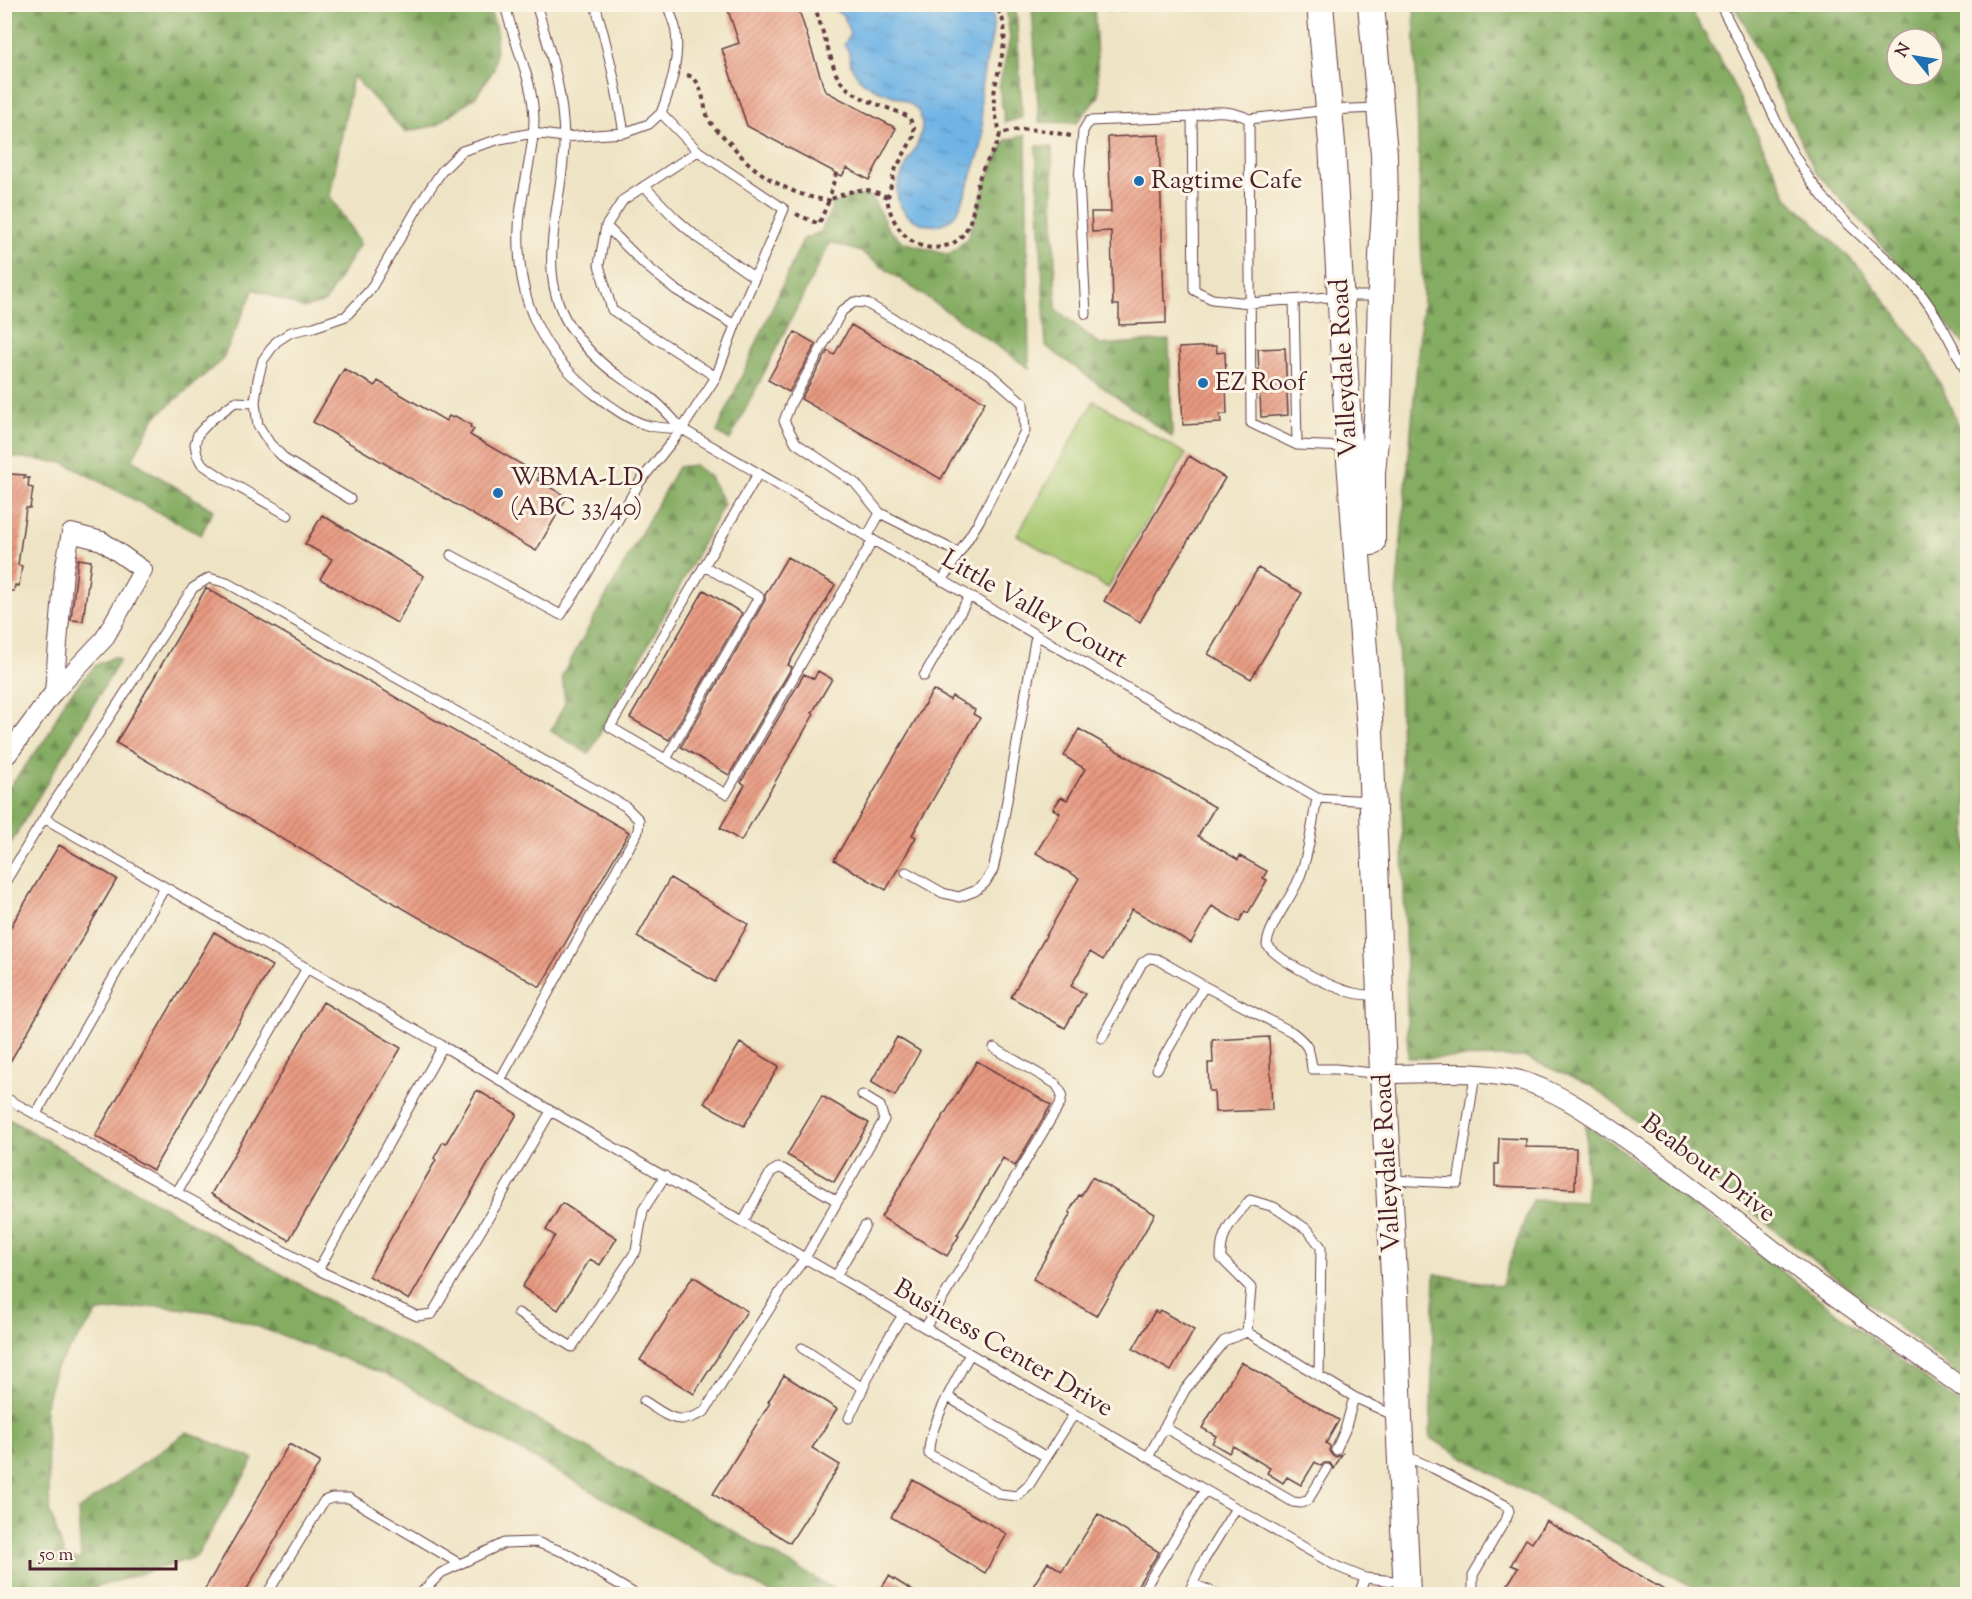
<svg xmlns="http://www.w3.org/2000/svg" width="1972" height="1599" font-family="'Sorts Mill Goudy',serif">
<defs>
<pattern id="forest-firs" width="22" height="20" patternUnits="userSpaceOnUse" patternTransform="scale(1.5)"><rect width="22" height="20" fill="#84ac62"/><path d="M5 1l3.5 6h-7zM16 11l3.5 6h-7z" fill="#6e8b51"/></pattern>
<pattern id="water-ripples" width="26" height="14" patternUnits="userSpaceOnUse" patternTransform="scale(1.5)"><rect width="26" height="14" fill="#70b4e5"/><path d="M2 4q2-2 4 0t4 0M15 11q2-2 4 0t4 0" fill="none" stroke="#5e92ba"/></pattern>
<pattern id="building-hatch" width="6" height="6" patternUnits="userSpaceOnUse" patternTransform="scale(1.5)"><rect width="6" height="6" fill="#e89980"/><path d="M-1 1l2-2M0 6l6-6M5 7l2-2" fill="none" stroke="#be7c69"/></pattern>
</defs>
<rect width="100%" height="100%" fill="#fcf5e5"/>
<filter id="ink" filterUnits="userSpaceOnUse"><feTurbulence type="fractalNoise" baseFrequency=".0167" numOctaves="2"/><feDisplacementMap in="SourceGraphic" scale="12" xChannelSelector="R" yChannelSelector="G"/><feConvolveMatrix kernelMatrix="1 2 1 2 8 2 1 2 1" color-interpolation-filters="sRGB"/></filter>
<filter id="wash" filterUnits="userSpaceOnUse"><feTurbulence type="fractalNoise" baseFrequency=".008" numOctaves="4" result="noise"/><feDisplacementMap in="SourceGraphic" scale="24" xChannelSelector="R" yChannelSelector="G"/><feGaussianBlur stdDeviation="1.35" result="paint"/><feColorMatrix in="noise" values="0 0 0 0 0 0 0 0 0 0 0 0 0 0 0 0 0 1.4 0 .05"/><feComposite in="paint" operator="in"/></filter>
<g filter="url(#wash)">
<rect width="100%" height="100%" fill="#eee4c5"/>
<path fill="url(#forest-firs)" stroke="#676646" stroke-width="1.5" fill-rule="evenodd" d="M17 5H488L497 32 494 69 476 96 437 125 405 132 353 76 330 196 360 243 325 302 303 308 254 289 222 360 154 418 132 460 213 510 201 535 65 463 5 456 4 20Z
M1006 5H1016L1022 118 1005 122 999 87 1010 39Z
M1032 5H1094L1099 96 1076 123 1039 122Z
M1414 5H1688L1727 72 1788 198 1862 270 1928 358 1967 442V1381L1592 1086 1524 1057 1408 1058 1397 586 1423 299Z
M1733 5H1967V348L1870 231 1815 171 1744 22ZM1897 39H1933V75H1897Z
M1026 135 1029 368 861 252 830 242 730 440 717 432 803 239 821 232 833 204 855 195 872 197 888 229 903 242 949 255 968 238 987 179 1006 140Z
M1036 146 1052 147 1056 309 1100 345 1169 340 1172 437 1046 346Z
M695 465 710 477 724 504 589 754 551 731 565 703 562 676 678 467Z
M114 657 120 660 5 853V793L47 737 65 700 96 665Z
M5 1117 463 1377 843 1594H772L390 1376 221 1313 159 1306 98 1312 56 1367 45 1406 50 1512 65 1557 81 1560 78 1510 187 1432 254 1459 196 1557 96 1587 91 1594H5Z
M1586 1124 1967 1410V1594H1705L1430 1438 1435 1274 1501 1286 1532 1200 1586 1202Z"/>
<path fill="#a6c770" stroke="#78734e" stroke-width="1.5" d="M1094 401 1186 454 1108 588 1017 535Z"/>
<path fill="url(#water-ripples)" stroke="#5d6a88" stroke-width="1.5" d="M832 5H924C928 9 931 12 936 12 943 13 949 8 955 7 966 5 984 6 993 14 997 30 982 70 981 90 979 115 988 132 978 157 972 173 965 200 956 213 939 238 897 221 897 192 897 169 930 141 920 115 914 99 886 95 873 88 863 83 852 73 850 61 849 54 850 51 844 45L850 34 844 16 834 10Z"/>
<g id="blocks">
<path fill="url(#building-hatch)" d="M726 4H797L825 91 896 128 869 180 847 168 842 176 747 126 722 49 739 43Z
M1159 135 1164 301H1166V323L1119 325V305H1113L1111 231 1092 232 1091 212H1111L1108 137Z
M851 325 985 402 941 479 801 399 828 351 834 355Z
M795 332 816 344 789 392 768 380Z
M1216 346 1217 353 1225 352 1227 414H1220L1221 423 1183 425 1179 348Z
M1285 348 1288 415 1261 417 1258 349Z
M344 369 375 386 378 381 446 421 449 416 453 418 455 416 471 425 470 427 474 429 470 435 540 475 537 480 567 497 536 551 313 422Z
M1189 456 1225 478 1140 622 1104 601Z
M10 474 25 475 24 478H29L28 487 33 488 30 508H26L18 565 22 566 19 586 15 585 14 591H4V475L10 476Z
M322 515 424 576 397 623 320 579 332 559 305 544Z
M787 557 835 585 788 665 792 667 729 775 681 747 765 600V595Z
M78 559 91 561 83 621 71 620Z
M1258 568 1302 593 1251 679 1208 654Z
M206 588 629 832 540 987 116 743Z
M704 590 742 613 669 740 630 718Z
M818 671 832 679 812 713 814 714 741 841 720 828 745 785 741 782 804 674 814 679Z
M933 690 950 700 952 696 975 710 973 714 980 718 912 835 916 837 886 890 834 860Z
M1079 729 1215 807 1198 836 1238 860 1240 856 1267 871 1263 878 1267 880 1248 913 1245 911 1239 922 1212 906 1191 943 1132 909 1103 960 1090 952 1071 986 1085 994 1065 1028 1011 997 1079 878 1036 853 1060 813 1053 809 1061 797 1067 800 1085 769 1064 756Z
M59 845 117 879 4 1072V938Z
M670 878 748 924 715 982 637 937Z
M214 932 272 966 153 1170 95 1136Z
M323 1002 401 1048 289 1240 211 1194Z
M897 1037 920 1051 895 1096 871 1082Z
M1269 1037 1272 1110 1215 1112 1214 1091H1209L1208 1063H1213L1212 1040Z
M740 1043 779 1066 744 1126 704 1103Z
M977 1061 1051 1105 1015 1166 1003 1158 957 1235 959 1236 947 1256 881 1217Z
M477 1090 517 1114 409 1300 369 1276 436 1160 434 1158 443 1142 446 1143Z
M822 1096 869 1123 834 1182 787 1155Z
M1499 1138 1526 1139V1147L1576 1148 1575 1189 1495 1186V1164H1498Z
M1092 1177 1155 1214 1096 1316 1033 1279 1071 1213 1069 1212 1079 1195 1081 1196Z
M562 1203 617 1238 600 1265 590 1259 558 1310 522 1287 555 1236 546 1230Z
M693 1276 747 1311 694 1394 640 1360Z
M1160 1310 1194 1330 1171 1371 1133 1349 1155 1311 1158 1313Z
M1241 1362 1339 1420 1326 1443 1330 1446 1329 1451 1333 1456 1337 1457 1342 1454 1334 1469 1330 1463H1324L1321 1466 1315 1462 1301 1485 1287 1477 1283 1483 1267 1473 1270 1468 1233 1446 1229 1453 1212 1443 1216 1436 1202 1428Z
M784 1375 837 1409 812 1448 840 1465 790 1543 713 1494 770 1403 768 1402Z
M289 1444 320 1462 244 1594H202Z
M913 1480 1007 1534 985 1573 891 1517Z
M1098 1514 1159 1552 1132 1594H1028L1048 1562 1062 1571Z
M1546 1521 1671 1594H1502L1518 1568 1511 1565 1526 1539 1532 1543Z
M889 1576 918 1594H878Z"/>
</g>
</g>
<g filter="url(#ink)">
<use href="#blocks" fill-opacity="0" stroke="#633d42" stroke-width="1.5"/>
<g fill="none" stroke-linecap="round" stroke-linejoin="round">
<defs>
<path id="lane" d="M505 4C513 43 533 78 534 119 534 156 520 192 519 228 516 299 541 354 598 397 613 408 632 422 650 426 660 428 671 428 682 429
M536 4C550 50 564 94 564 142 564 203 533 267 569 325 583 345 599 363 620 377 629 384 640 389 650 397 662 406 672 418 682 429L1317 798 1372 801
M1106 4 1107 7 1149 4
M1720 4C1731 26 1743 48 1753 70 1773 115 1789 154 1820 193 1847 229 1887 255 1917 289 1938 315 1953 346 1968 375
M661 113C671 87 681 56 675 27 673 20 670 12 667 4
M1249 119C1230 109 1211 110 1192 117L1194 290 1212 299 1249 303 1342 296H1379
M698 151 623 200 606 226 599 265 612 310 716 377
M644 186 676 219 698 238 755 278
M606 226 645 265 676 290 735 325
M1294 300 1297 445
M1086 314 1079 179 1083 131 1089 121 1192 117
M255 403 235 402 211 420 198 434 195 444 197 455 202 464 224 479 288 515
M1348 447 1297 445 1251 423 1249 119 1329 110 1377 108
M758 474 610 727 726 794 873 540
M350 499 286 460 270 444 258 425 255 403 258 379 263 360 276 342 291 332 314 327 346 316 370 290 421 202 442 171 462 151 500 139 533 133 564 137 624 133C617 89 608 47 595 4
M880 513 959 553
M867 537 880 513 855 483 796 443 784 421 791 403 842 311 854 302 866 303 990 374 1023 403 1025 431 979 521 942 581
M451 555 561 615 583 581 639 483 682 429 716 377 740 312 784 209 698 151 661 113 649 124 624 133
M924 676 969 597
M666 759 759 597 704 566
M1317 798C1312 824 1309 854 1299 879 1291 899 1268 926 1267 945 1280 962 1332 988 1354 993 1362 995 1370 995 1378 996
M44 818 193 588 209 578 227 583 625 806 639 820 638 831 500 1080
M906 872 943 893 959 897 975 891 985 883 993 870 1003 823 1036 635
M4 884 44 818 443 1046 551 1111 1338 1567 1365 1578 1404 1582
M1102 1038 1142 963 1149 958 1157 959 1204 986 1292 1032C1308 1044 1310 1049 1312 1069H1336L1381 1074
M1157 1069 1204 986
M4 1097 318 1270 417 1316 432 1314 551 1111
M36 1114 165 887
M1390 1180 1458 1183 1475 1075
M177 1192 307 968
M743 1222 771 1172 778 1168 783 1169 837 1201
M318 1270 443 1046
M836 1276 865 1226
M518 1313 572 1347 636 1251 643 1210 665 1176
M925 1328 1060 1104 1062 1094 1056 1084 994 1048
M1247 1332 1251 1288 1221 1258C1220 1232 1233 1219 1250 1200L1274 1207 1308 1230 1321 1247 1319 1376
M802 1348 863 1388
M970 1354C958 1376 927 1430 929 1454L1000 1494 1017 1496 1029 1485 1074 1414
M948 1397 1046 1457
M644 1401C668 1416 676 1427 704 1412L782 1289 805 1258 884 1120 880 1106 862 1095
M849 1418 881 1350 903 1315
M1164 1427 1293 1502 1301 1503 1308 1500 1327 1469
M1336 1450 1345 1430 1354 1397
M1403 1455 1433 1468 1507 1506 1509 1511 1507 1517 1473 1575V1594
M1148 1457 1185 1390 1224 1341 1247 1332 1354 1397 1397 1417
M1193 1584 1218 1594
M267 1594 324 1501 332 1498H349L460 1564
M420 1594 441 1573 504 1543 536 1542 566 1553 635 1594
M1141 1594 1205 1490
M1188 1594 1204 1560 1236 1508
M1359 1594 1365 1578"/>
<path id="street" d="M4 5 5 4
M71 533 102 541 143 570 104 639 54 692 64 570Z
M4 754H8L54 692
M1383 1074C1426 1074 1478 1069 1520 1080 1558 1091 1591 1115 1623 1137 1682 1177 1738 1222 1794 1266 1850 1310 1911 1348 1968 1392"/>
<path id="secondary" d="M1320 4 1332 144 1349 447 1370 731 1383 1074 1395 1294 1399 1418 1407 1594
M1371 4 1384 154 1385 208 1382 256 1378 407 1372 473V542"/>
</defs>
<use href="#lane" stroke="#633d42" stroke-width="11"/>
<use href="#street" stroke="#633d42" stroke-width="20"/>
<use href="#secondary" stroke="#633d42" stroke-width="28"/>
<path stroke="#633d42" stroke-width="4" stroke-dasharray="4.5 4.5" stroke-linecap="butt" d="M814 4 836 74C850 101 884 104 909 117L914 128V136L895 170 888 197
M935 4 938 7 943 4
M991 4C1019 23 995 70 994 97 993 110 998 121 1000 134
M687 75C706 80 701 109 711 123 716 130 724 137 730 143 737 151 744 160 753 167 774 184 802 198 829 200L836 173
M796 214 819 224 829 200C852 190 865 185 887 197 890 224 911 253 941 247 949 245 956 243 961 237 977 219 973 191 982 171 988 158 997 148 1000 134 1029 126 1042 130 1071 136"/>
<use href="#lane" stroke="#fff" stroke-width="9"/>
<use href="#street" stroke="#fff" stroke-width="18"/>
<use href="#secondary" stroke="#fff" stroke-width="26"/>
</g>
</g>
<g fill="#1f6fb2" stroke="#fcf5e5" stroke-width="2">
<circle cx="1139" cy="181" r="6"/>
<circle cx="1203" cy="383" r="6"/>
<circle cx="498" cy="493" r="6"/>
</g>
<g text-anchor="middle" dominant-baseline="central" stroke-width="6" stroke-linejoin="round" paint-order="stroke">
<g font-size="26" fill="#4a1f2b" stroke="#fcf5e5" text-anchor="start">
<text x="1151" y="181">Ragtime Cafe</text>
<text x="1215" y="383">EZ Roof</text>
<text x="510" y="478">WBMA-LD<tspan x="510" dy="30">(ABC 33/40)</tspan></text>
</g>
<g font-size="26" fill="#4a1f2b" stroke="#fcf5e5">
<text transform="translate(1345 368) rotate(-93)">Valleydale Road</text>
<text transform="translate(1034 610) rotate(30)">Little Valley Court</text>
<text transform="translate(1388 1163) rotate(-93)">Valleydale Road</text>
<text transform="translate(1708 1169) rotate(37)">Beabout Drive</text>
<text transform="translate(1003 1349) rotate(30)">Business Center Drive</text>
</g>
</g>
<rect width="1972" height="1599" fill="none" stroke="#fcf5e5" stroke-width="24"/>
<g transform="translate(1915 57) rotate(300)"><circle r="28" fill="#fcf5e5" stroke="#b59f9b" stroke-width="1.5"/>
<path d="M0-4.5L10 22L0 15L-10 22Z" fill="#1f6fb2"/>
<text y="-9" font-size="16" font-weight="bold" text-anchor="middle" fill="#4a1f2b">N</text>
</g>
<path d="M30 1560v9h146v-9" fill="none" stroke="#4a1f2b" stroke-width="3"/>
<text x="39" y="1560" font-size="18" fill="#4a1f2b" stroke="#fcf5e5" stroke-width="4.5" paint-order="stroke">50 m</text>
</svg>
